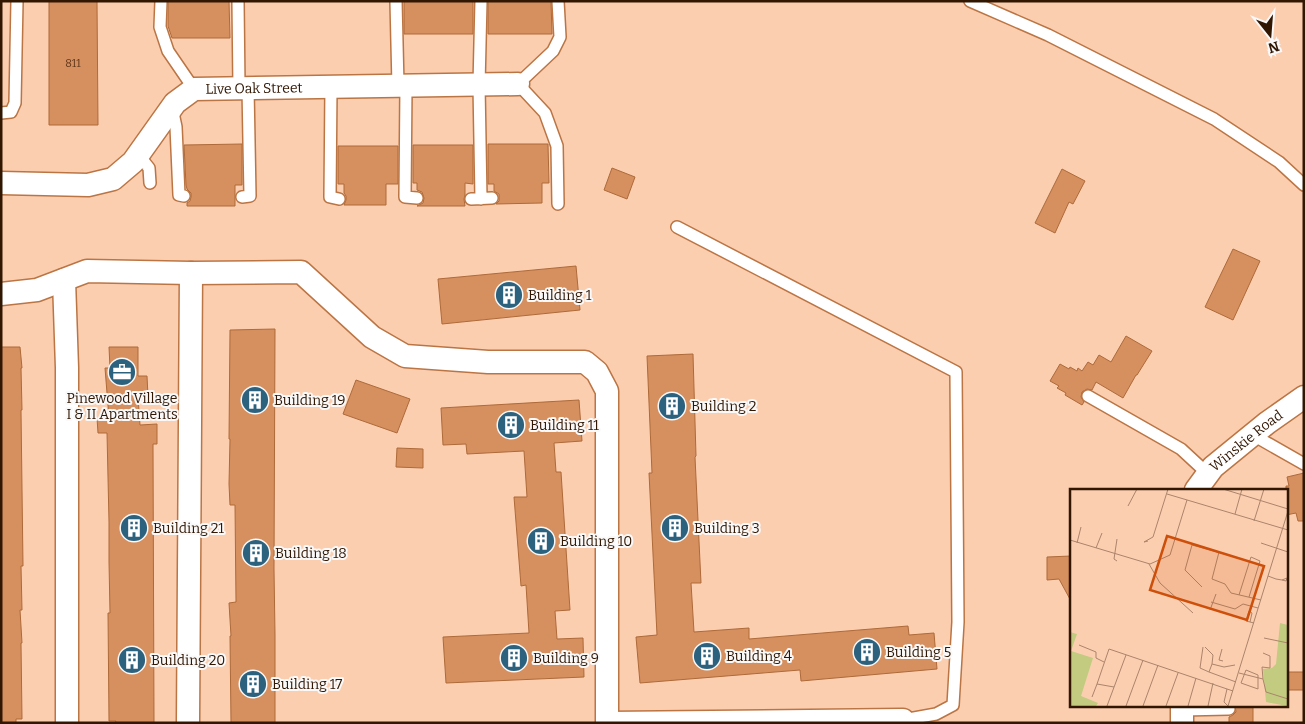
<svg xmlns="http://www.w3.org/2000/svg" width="1305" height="724" font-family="Bitter,serif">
<rect width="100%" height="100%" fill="#fcceb0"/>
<path fill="#d68f5e" stroke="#ae6a39" d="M49 1H97L98 125H49Z
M168 1H229L230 38H172L168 26Z
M404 1H473V34H404Z
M488 1H551L552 34H488Z
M242 144V185H235V206H187V203L190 201 191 197V193L187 189 186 185 184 145Z
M488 144H548L549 183H542V203L496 204 499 201V194L494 191V184H488Z
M413 145H473V184L465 183V195L464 199 465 206H417L423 203 424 198 422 192 417 190V183H413Z
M338 146H398V184H386V205H344L346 200V196L344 193V184H338Z
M612 168 635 177 627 199 604 190Z
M1062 169 1085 181 1073 204 1069 202 1055 233 1035 223Z
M1233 249 1260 261 1233 320 1205 307Z
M576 266 580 310 442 324 438 279Z
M275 329 274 569 275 635V723H231L230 636H231L229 603 236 602 235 505H230L229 484 230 439H229L230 330Z
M1126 336 1152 351 1137 375H1136L1123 398 1096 382 1092 390 1087 389 1082 392 1081 397 1084 402 1082 405 1065 395 1066 393 1057 388 1059 386 1050 381 1060 364 1069 369 1070 367 1077 371 1078 368 1082 371 1088 362 1093 365 1099 355 1111 362Z
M1 347H20L22 368H21L22 410H21L23 566H21L22 610H20L22 643H21L22 719H16V723H1Z
M109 347H138V376H147L148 396 138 397 140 425 157 424V444H153L154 723H115L116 721H109L108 613H110L109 562V522L107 433H98L97 418H109L105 368H110Z
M693 354 696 456 695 457 701 583H691L694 632 749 628V639L908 626 909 635 934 633 937 669 801 681 800 670 640 683 636 637 657 635 649 473H652L647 356Z
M356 380 410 399 397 433 343 414Z
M579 400 582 441 554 443 556 472H561L570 610 555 611 557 639 583 638 584 677 446 683 443 637 529 633 526 585 521 586 514 497H527L524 451 467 454 466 444 443 445 441 408Z
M397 448 423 449V468L396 467Z
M1304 473V521H1298L1296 513 1286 515V486H1289L1287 477Z
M1071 556V601L1059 579 1047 580V557Z
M1286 672H1304V690H1286Z
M1235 705H1253V723H1229V717L1233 715 1236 712Z"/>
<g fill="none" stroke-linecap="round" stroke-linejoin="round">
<defs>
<path id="service" d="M161 1 160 27 168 51 194 89
M238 1 239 88
M396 1 398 86
M481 1 479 85 481 199
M970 1 1048 35 1214 119 1279 162 1304 185
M406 86 405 197 417 198
M331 87 330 197 339 199
M172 108 176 127 179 195 184 196
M1 113 11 112 15 103 17 1
M133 162 145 163 149 168 150 183
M242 197 250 196 248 88
M471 199 492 198
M558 204 557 146 545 113 518 84 553 51 560 37 558 1
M677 227 956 372 958 622 953 705 936 714 903 720
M1088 396 1181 449 1208 474
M1253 435 1304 464
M1182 710 1229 709"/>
<g id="minor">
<path id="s1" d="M1 183 88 185 113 179 133 162 175 103 194 89 518 84"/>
<path d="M64 280 67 368V723"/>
<path d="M1 294 37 290 87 271 191 273 301 272 372 337 405 356 488 362H585L597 372 607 391V723"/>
<path id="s2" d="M1196 490 1213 467 1267 423 1304 397"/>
<path d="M188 723 191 273"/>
<path d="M608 723 903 720"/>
<path d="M1182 723V705"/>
</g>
</defs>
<use href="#service" stroke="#bb7544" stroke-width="14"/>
<use href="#minor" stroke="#bb7544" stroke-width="25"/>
<use href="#service" stroke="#fff" stroke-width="11"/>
<use href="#minor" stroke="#fff" stroke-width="22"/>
</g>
<defs>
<symbol id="building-disc" viewBox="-11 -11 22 22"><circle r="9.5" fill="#2d627e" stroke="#f9f9f9"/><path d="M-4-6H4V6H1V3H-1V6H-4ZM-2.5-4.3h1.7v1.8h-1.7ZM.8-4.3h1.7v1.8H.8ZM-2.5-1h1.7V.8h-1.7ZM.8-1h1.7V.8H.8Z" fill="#fff"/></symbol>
<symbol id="office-disc" viewBox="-11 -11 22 22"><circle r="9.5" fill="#2d627e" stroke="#f9f9f9"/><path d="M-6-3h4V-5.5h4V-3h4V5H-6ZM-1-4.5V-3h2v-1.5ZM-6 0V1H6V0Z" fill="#fff"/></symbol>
</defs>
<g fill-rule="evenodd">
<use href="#building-disc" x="493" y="279" width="32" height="32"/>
<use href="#office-disc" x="106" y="356" width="32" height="32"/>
<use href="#building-disc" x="239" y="384" width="32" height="32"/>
<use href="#building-disc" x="656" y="390" width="32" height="32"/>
<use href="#building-disc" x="495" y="409" width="32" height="32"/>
<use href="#building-disc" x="118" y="512" width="32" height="32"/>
<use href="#building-disc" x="659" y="512" width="32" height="32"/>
<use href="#building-disc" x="525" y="525" width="32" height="32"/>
<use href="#building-disc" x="240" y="537" width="32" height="32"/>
<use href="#building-disc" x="851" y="636" width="32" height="32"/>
<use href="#building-disc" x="691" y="640" width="32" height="32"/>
<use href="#building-disc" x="498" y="642" width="32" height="32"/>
<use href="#building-disc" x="116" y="644" width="32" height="32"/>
<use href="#building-disc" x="237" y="668" width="32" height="32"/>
</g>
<g text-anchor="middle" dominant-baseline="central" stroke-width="4" stroke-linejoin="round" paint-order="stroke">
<g font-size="11" fill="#5a3419">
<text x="73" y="63">811</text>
</g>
<g font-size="14" fill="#311602" stroke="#f9f9f9">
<text stroke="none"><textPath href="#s1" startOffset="295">Live Oak Street</textPath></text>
<text stroke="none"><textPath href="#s2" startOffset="71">Winskie Road</textPath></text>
</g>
<g font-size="14" fill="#311602" stroke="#f9f9f9" text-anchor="start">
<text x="528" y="295">Building 1</text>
<text x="122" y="398" text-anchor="middle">Pinewood Village<tspan x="122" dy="16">I &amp; II Apartments</tspan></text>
<text x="274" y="400">Building 19</text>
<text x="691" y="406">Building 2</text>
<text x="530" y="425">Building 11</text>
<text x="153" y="528">Building 21</text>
<text x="694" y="528">Building 3</text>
<text x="560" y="541">Building 10</text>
<text x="275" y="553">Building 18</text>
<text x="886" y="652">Building 5</text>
<text x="726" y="656">Building 4</text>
<text x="533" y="658">Building 9</text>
<text x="151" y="660">Building 20</text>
<text x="272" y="684">Building 17</text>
</g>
</g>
<g transform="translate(1070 489)">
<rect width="218" height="218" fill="#fcceb0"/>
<path d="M210 134 218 136 217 217 196 213 193 180 202 179 206 175ZM0 143 7 145 1 162 23 169 11 207 28 214 26 217H0Z" fill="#c2cb80"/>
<path fill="none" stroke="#ab846a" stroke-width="1" d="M153 0 218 20M97 5 218 41M58 17 67 0M165 25 172 0M184 32 194 0M47 50 44 70 47 72M0 51 80 75 100 66 117 11M78 52 74 53 83 48 98 0M7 54 11 38M191 54 218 63M26 59 32 44M149 63 142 90 155 95 161 104 191 111M79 75 90 94 123 124M198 87 206 90 212 91 216 92 217 89 212 91M132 98 115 81 122 56 158 66M169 106 181 68 190 72 179 108M141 113 165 120 173 115 188 119M140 121 146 105M180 133 182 124 179 122 176 132 184 134M194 149 218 154M9 156 26 163V169L34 173M133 158 130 179 139 183M135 158 143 166 142 175M152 160 149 171 153 172M165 176 154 178 142 175 139 183 166 193M176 181 188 186V200L171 194ZM169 184 193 190 192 178 200 179V167L193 164M193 190 196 203 218 210M27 195 39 160 163 202M157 200 154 213 158 217M22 208 27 195 44 198M37 217 56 166M56 217 73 171M73 217 88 176M96 217 108 184M118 217 126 189M138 217 143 194M158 217 218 22"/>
<path fill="#cd4f0a" fill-opacity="0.15" stroke="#cd4f0a" stroke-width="2.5" d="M97 47 194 77 177 131 80 101Z"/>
<rect width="218" height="218" fill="none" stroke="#311602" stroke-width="2.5"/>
</g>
<rect width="1305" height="724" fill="none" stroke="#311602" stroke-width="5"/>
<g transform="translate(1270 35) rotate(163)" stroke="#f9f9f9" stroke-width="4" paint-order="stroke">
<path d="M0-4L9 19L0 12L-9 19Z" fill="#311602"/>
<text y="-8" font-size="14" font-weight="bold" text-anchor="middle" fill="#311602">N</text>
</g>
</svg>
